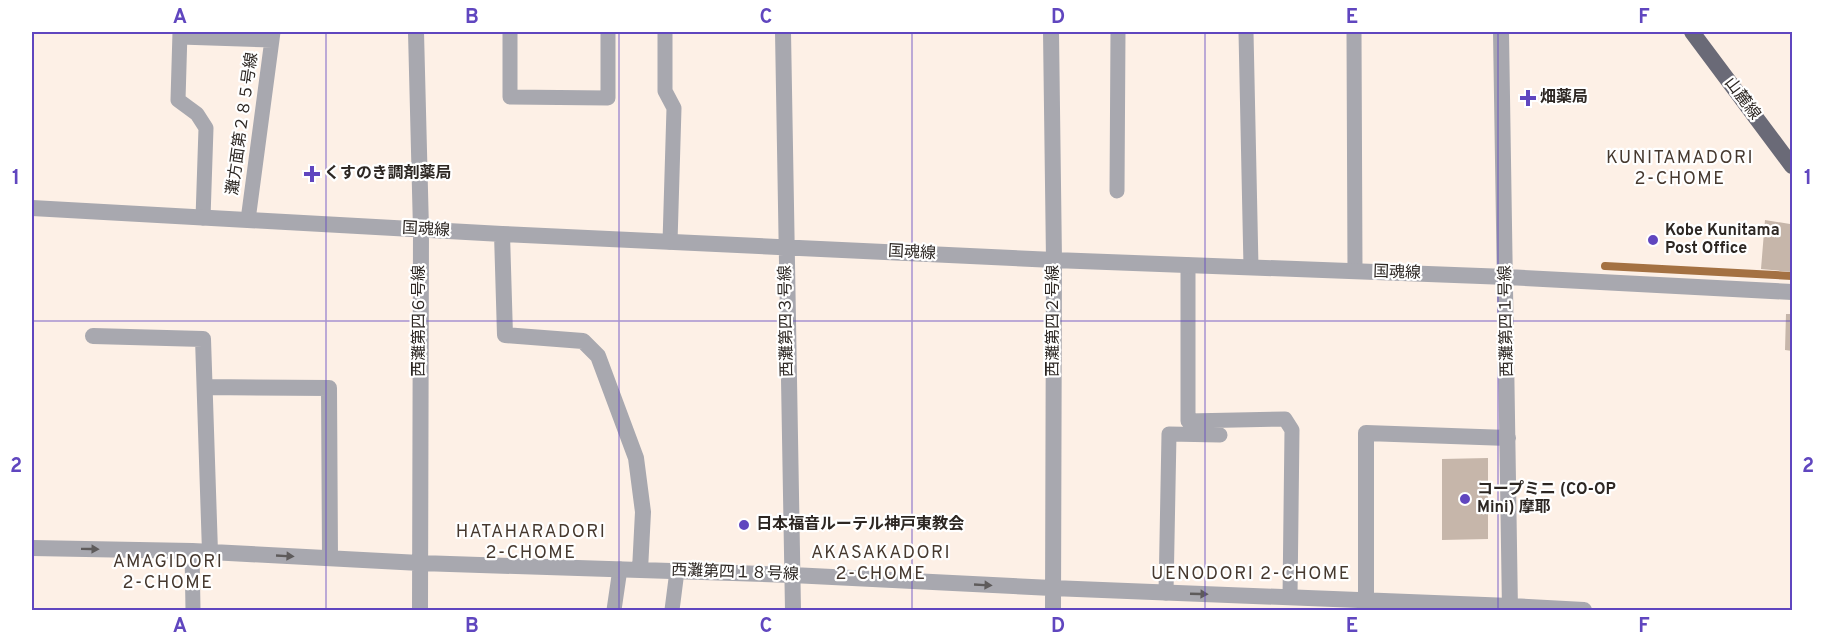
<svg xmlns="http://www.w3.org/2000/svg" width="1824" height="642" font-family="Overpass,'Noto Sans JP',sans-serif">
<rect width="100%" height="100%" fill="#fdf0e6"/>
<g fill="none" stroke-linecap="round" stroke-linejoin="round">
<path stroke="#a47142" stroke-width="8" d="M1605 266 1792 276"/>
</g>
<path fill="#c6b6aa" d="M1765 220 1790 224 1792 228V272L1761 269Z
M1786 314H1792V351L1785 350Z
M1488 458V539L1442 540V459Z"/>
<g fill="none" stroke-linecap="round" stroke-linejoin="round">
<path stroke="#a8a8af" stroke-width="15" d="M180 32 178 100 197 114 206 128 203 218
M510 32V97L608 98V32
M665 32V91L674 108 670 242
M1246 32 1251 267
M1354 32 1355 271
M180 37 272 40
M1117 191 1118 32
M248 220 273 32
M1188 265V421L1285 419 1292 430 1290 597
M192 551 193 610
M1166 593 1169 434 1220 435
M614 610 620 569
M672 610 677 571"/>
<path stroke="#a8a8af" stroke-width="16" d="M416 32 421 230 420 610
M783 32 793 610
M1051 32 1054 260 1053 610
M1501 32 1510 610
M32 208 502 234 1054 260 1507 277 1792 292
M502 234 505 335 583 341 598 356 636 458 643 512 640 570
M93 336 203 339 210 552
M205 387 329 388 330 558
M32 548 192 551 420 563 792 575 1052 588 1510 606 1584 610
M1366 600V433L1508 438"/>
<path stroke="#6a6a77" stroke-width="16" d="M1692 32 1792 166"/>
</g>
<defs><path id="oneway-solid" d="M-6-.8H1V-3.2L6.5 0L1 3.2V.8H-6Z" transform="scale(1.5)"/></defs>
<g fill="#5e5b5b">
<use href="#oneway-solid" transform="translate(90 549) rotate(1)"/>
<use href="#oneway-solid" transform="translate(285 556) rotate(3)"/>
<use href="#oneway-solid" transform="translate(983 585) rotate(3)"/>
<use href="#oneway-solid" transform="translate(1199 594) rotate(2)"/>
</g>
<path fill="none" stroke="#6046bf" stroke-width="1.5" stroke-opacity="0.55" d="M326 32V610M619 32V610M912 32V610M1205 32V610M1498 32V610M32 321H1792"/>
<g fill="#6046bf" stroke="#fff" stroke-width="2">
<path d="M1525 89h6v6h6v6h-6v6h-6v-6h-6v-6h6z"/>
<path d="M309 165h6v6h6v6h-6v6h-6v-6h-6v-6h6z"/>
<circle cx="1653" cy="240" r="6"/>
<circle cx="1465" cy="499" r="6"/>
<circle cx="744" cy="525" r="6"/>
</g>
<g text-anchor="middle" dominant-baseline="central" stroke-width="4.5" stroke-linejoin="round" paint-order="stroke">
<g font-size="16" font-weight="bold" fill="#2d2723" stroke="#fff" text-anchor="start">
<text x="1540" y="98">畑薬局</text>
<text x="324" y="174">くすのき調剤薬局</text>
<text x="1665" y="231">Kobe Kunitama<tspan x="1665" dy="18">Post Office</tspan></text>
<text x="1477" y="490">コープミニ (CO-OP<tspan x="1477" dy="18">Mini) 摩耶</tspan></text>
<text x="756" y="525">日本福音ルーテル神戸東教会</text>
</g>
<g font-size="16" fill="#2d2723" stroke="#fff">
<text transform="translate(1742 99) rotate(53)">山麓線</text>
<text transform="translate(243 124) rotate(-82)">灘方面第２８５号線</text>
<text transform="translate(426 230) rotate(3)">国魂線</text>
<text transform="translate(912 253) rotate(3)">国魂線</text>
<text transform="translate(1397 273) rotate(2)">国魂線</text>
<text transform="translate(420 321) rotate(-90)">西灘第四６号線</text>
<text transform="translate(787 321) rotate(-91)">西灘第四３号線</text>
<text transform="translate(1054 321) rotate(-90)">西灘第四２号線</text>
<text transform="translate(1507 321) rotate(-91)">西灘第四１号線</text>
<text transform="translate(735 573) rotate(2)">西灘第四１８号線</text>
</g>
<g font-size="18" letter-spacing="1.5" fill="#46392f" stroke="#fff">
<text x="1680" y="158">KUNITAMADORI<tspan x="1680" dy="21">2-CHOME</tspan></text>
<text x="531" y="532">HATAHARADORI<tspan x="531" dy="21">2-CHOME</tspan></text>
<text x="881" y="553">AKASAKADORI<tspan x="881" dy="21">2-CHOME</tspan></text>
<text x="168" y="562">AMAGIDORI<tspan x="168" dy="21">2-CHOME</tspan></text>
<text x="1251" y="574">UENODORI 2-CHOME</text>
</g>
</g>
<rect width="1824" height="642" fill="none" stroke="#ffffff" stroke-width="66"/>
<rect x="33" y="33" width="1758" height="576" fill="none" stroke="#6046bf" stroke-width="2"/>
<g font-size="20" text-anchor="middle" font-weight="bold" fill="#6046bf">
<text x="180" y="23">A</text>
<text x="472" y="23">B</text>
<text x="766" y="23">C</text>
<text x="1058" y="23">D</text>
<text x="1352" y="23">E</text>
<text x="1644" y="23">F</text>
<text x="16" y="184">1</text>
<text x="1808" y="184">1</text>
<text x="16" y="472">2</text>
<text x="1808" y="472">2</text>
<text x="180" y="632">A</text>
<text x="472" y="632">B</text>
<text x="766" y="632">C</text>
<text x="1058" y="632">D</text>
<text x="1352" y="632">E</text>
<text x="1644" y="632">F</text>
</g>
</svg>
